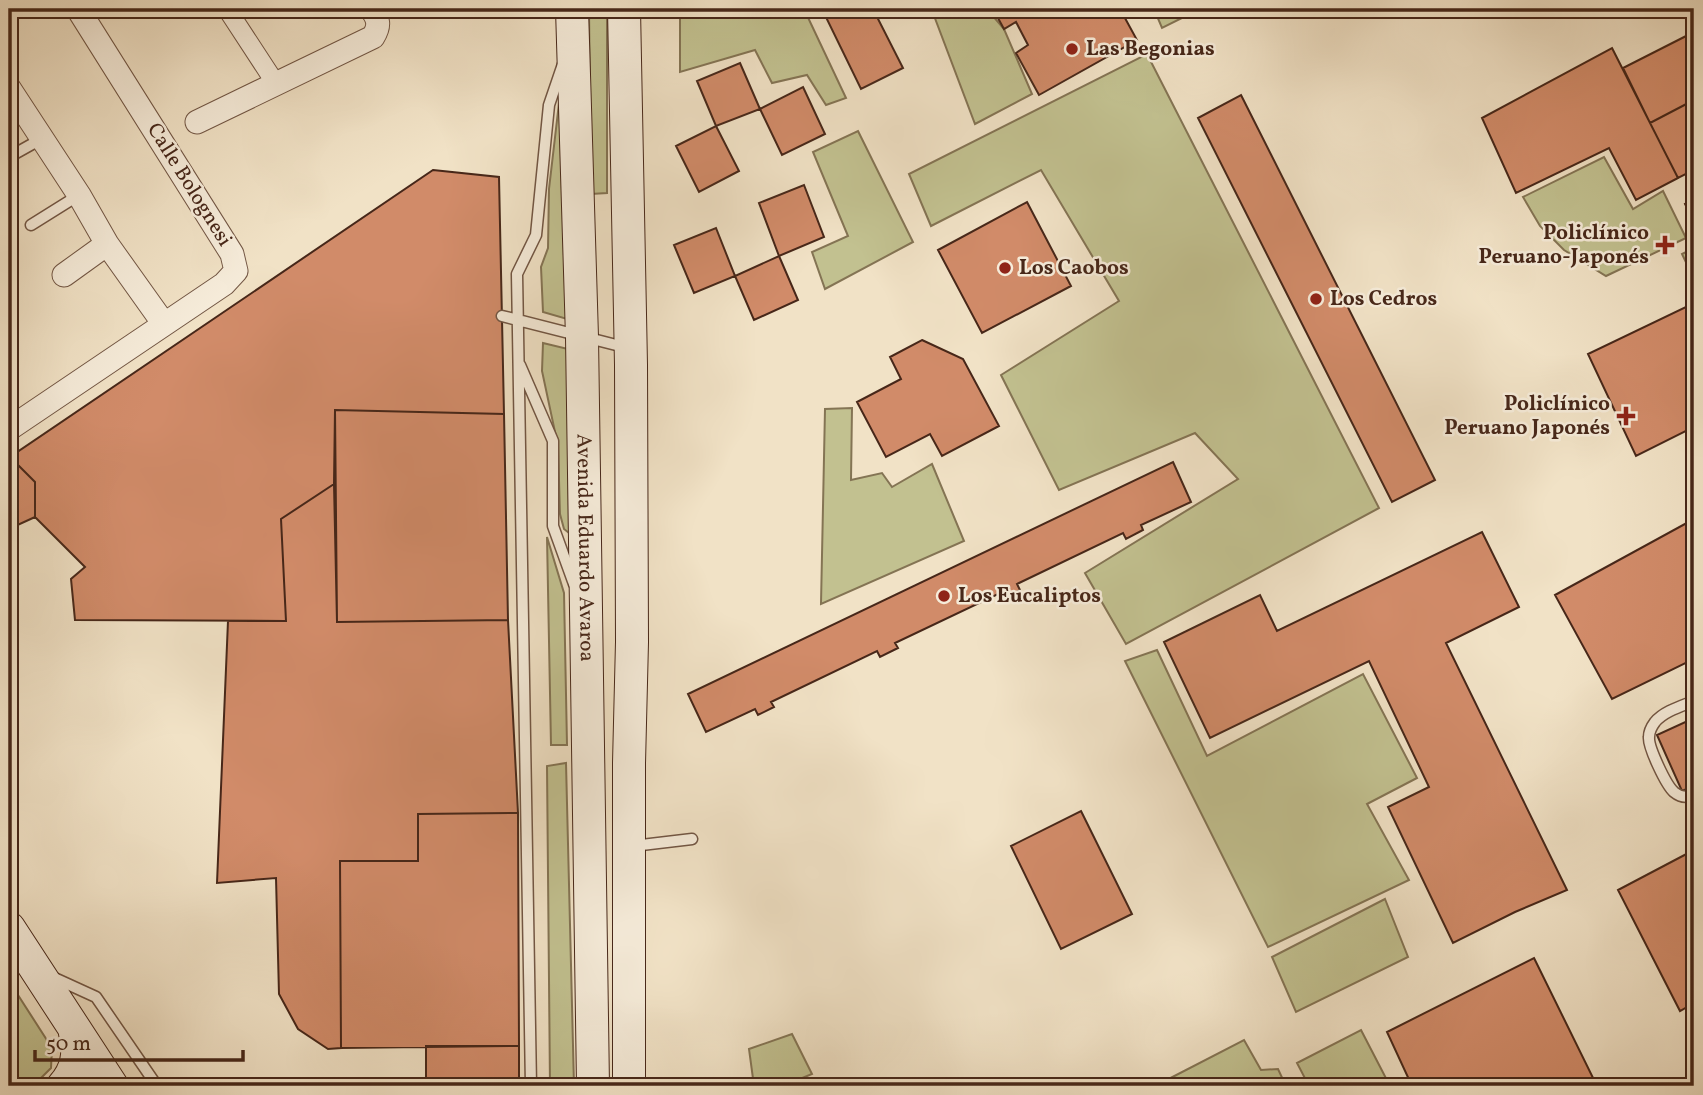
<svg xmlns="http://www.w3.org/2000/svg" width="1703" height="1095" font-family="Vollkorn,serif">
<rect width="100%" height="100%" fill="#f1e2c6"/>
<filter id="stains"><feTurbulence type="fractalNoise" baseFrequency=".00286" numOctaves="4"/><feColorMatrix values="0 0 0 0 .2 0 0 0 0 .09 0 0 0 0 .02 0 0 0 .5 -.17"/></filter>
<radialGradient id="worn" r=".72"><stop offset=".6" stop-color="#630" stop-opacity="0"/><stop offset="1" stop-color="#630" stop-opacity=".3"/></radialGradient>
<path fill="#c2c190" stroke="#847454" stroke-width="2" d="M589 9H607V193L591 194Z
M680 9H804L846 98 826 105 807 75 772 83 755 50 680 72Z
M941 9H987L1004 29 1032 94 975 124 933 13Z
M1154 9H1200L1162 28Z
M1147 54 1379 508 1126 644 1085 573 1238 479 1195 433 1059 490 1001 375 1119 301 1041 170 931 226 909 174Z
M559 103H561L567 319 543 312 541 267 548 248 549 189Z
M858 131 913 242 825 289 812 252 848 236 813 152Z
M1604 157 1633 209 1663 191 1686 238 1606 276 1564 250 1540 226 1523 197Z
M1694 248V279L1682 254Z
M543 343 568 349 569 533 564 529 560 514 558 446 542 371Z
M852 408 851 480 882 473 892 487 932 464 964 541 821 604 825 409Z
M547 537 564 593 567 745H551Z
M1157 650 1207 756 1363 674 1417 778 1367 804 1409 880 1268 947 1125 661Z
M566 763 574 1086H550L547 766Z
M1385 899 1408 957 1296 1012 1272 957Z
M9 981 52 1048 51 1068 33 1086H9Z
M1361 1030 1390 1086H1309L1297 1063Z
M792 1034 812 1074 783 1086H754L749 1049Z
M1244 1040 1261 1070 1278 1069 1286 1086H1155Z"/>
<path fill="#d18b69" stroke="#472719" stroke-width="2" d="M822 9H873L903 68 861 89Z
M993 9H1105L1107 12 1120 9 1137 40 1039 95 1016 53 1028 45 1016 22 1004 29Z
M1694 32V100L1650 123 1623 68Z
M1612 48 1678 178 1636 200 1609 148 1516 193 1482 118Z
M740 63 760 109 716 126 697 81Z
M803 87 825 134 782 155 760 109Z
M1241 95 1435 480 1392 502 1198 118Z
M1694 100V170L1678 178 1650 123Z
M716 126 739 171 699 192 676 146Z
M433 170 499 177 504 414 335 410 334 484 281 519 286 621 75 620 71 579 85 567 35 517V482L10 457Z
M804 185 824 237 779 256 759 203Z
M1694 199V221L1685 204Z
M1027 202 1071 286 982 333 938 250Z
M716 228 735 276 694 293 674 245Z
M779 256 798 300 754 320 735 276Z
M1690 305 1694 312V427L1636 456 1588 354Z
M922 340 963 359 999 426 942 456 930 434 886 457 857 402 901 379 890 357Z
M335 410 504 414 508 620 337 622Z
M10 457 35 482V517L9 529Z
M1173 462 1191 502 1141 525 1143 530 1126 539 1123 533 1017 584 1020 590 1003 599 1000 593 895 643 898 648 880 657 877 651 771 702 774 707 758 715 755 709 706 732 688 694Z
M334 484 337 622 508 620 518 813 418 814V861H340L341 1048 328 1049 298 1029 279 994 276 878 217 883 228 621H286L281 519Z
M1694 519V659L1612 699 1555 595Z
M1482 532 1519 607 1446 643 1567 890 1515 912 1453 943 1388 807 1429 787 1369 661 1210 738 1164 642 1260 595 1277 631Z
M1694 718V786L1682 791 1657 735Z
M1081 811 1132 914 1061 949 1011 846Z
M518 813 519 1046 341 1048 340 861H418V814Z
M1694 850V1003L1680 1011 1618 890Z
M1534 958 1597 1086H1412L1387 1032Z
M426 1046H519V1086H426Z"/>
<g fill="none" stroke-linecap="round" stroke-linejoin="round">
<defs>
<path id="service" d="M442 9 447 11 568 12
M9 157 43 138
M31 225 79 195
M502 316 628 348
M520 365 553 441V526L574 584
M1694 701C1682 706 1664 711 1655 722 1652 726 1649 731 1649 737 1648 747 1666 785 1674 792 1680 797 1687 798 1694 795
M633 846 692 839
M50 976 96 997 157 1086
M531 1086 517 274 536 235 549 105 563 64"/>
<path id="pedestrian" d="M227 9 276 84"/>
<path id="minor" d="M9 88 79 195 107 244 164 324
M197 122 373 37C380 26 379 19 371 9
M64 275 107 244
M9 429 224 284 236 271 232 254 78 9"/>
<g id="secondary">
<path id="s1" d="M572 9 582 337 593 1086"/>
<path d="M624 9 631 365 632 642 629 763V1086"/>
<path d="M9 928 112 1086"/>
<path d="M63 1086C77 1070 80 1053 75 1033"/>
</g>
</defs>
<use href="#service" stroke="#725644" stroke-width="13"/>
<use href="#pedestrian" stroke="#725644" stroke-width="20"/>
<use href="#minor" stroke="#725644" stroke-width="25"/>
<use href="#secondary" stroke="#472719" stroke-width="34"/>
<use href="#service" stroke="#f6ecda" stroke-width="10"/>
<use href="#pedestrian" stroke="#f6ecda" stroke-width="18"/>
<use href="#minor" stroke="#f6ecda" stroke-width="23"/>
<use href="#secondary" stroke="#f6ecda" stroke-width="32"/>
</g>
<g fill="#8f2418" stroke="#f6ecda" stroke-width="2.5">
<circle cx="1072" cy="49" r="7"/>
<path d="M1661.5 234.5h7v7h7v7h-7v7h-7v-7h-7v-7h7z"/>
<circle cx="1005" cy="268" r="7"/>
<circle cx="1316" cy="299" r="7"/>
<path d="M1622.5 405.5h7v7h7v7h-7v7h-7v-7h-7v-7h7z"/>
<circle cx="944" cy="596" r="7"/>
</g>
<g text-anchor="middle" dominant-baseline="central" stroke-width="5" stroke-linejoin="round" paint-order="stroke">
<g font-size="21" font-weight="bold" fill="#472719" stroke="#f6ecda" text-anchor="start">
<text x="1086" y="49">Las Begonias</text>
<text x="1649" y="233" text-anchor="end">Policlínico<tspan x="1649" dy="24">Peruano-Japonés</tspan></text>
<text x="1019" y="268">Los Caobos</text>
<text x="1330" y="299">Los Cedros</text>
<text x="1610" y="404" text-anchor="end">Policlínico<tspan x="1610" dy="24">Peruano Japonés</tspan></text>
<text x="958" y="596">Los Eucaliptos</text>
</g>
<g font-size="21" fill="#472719" stroke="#f6ecda">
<text transform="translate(189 185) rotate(58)">Calle Bolognesi</text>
<text stroke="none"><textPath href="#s1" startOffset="539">Avenida Eduardo Avaroa</textPath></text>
</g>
</g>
<rect width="1703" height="1095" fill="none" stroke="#f1e2c6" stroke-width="35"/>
<rect x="10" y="10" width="1682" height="1074" fill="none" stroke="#472719" stroke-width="3.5"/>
<rect x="18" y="18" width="1668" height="1060" fill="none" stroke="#472719" stroke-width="2"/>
<path d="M35 1050v10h208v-10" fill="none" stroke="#472719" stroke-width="3.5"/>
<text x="46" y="1050" font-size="21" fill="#472719" stroke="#f6ecda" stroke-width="5" paint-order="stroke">50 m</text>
<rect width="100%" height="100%" filter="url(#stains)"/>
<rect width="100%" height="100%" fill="url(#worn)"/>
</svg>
